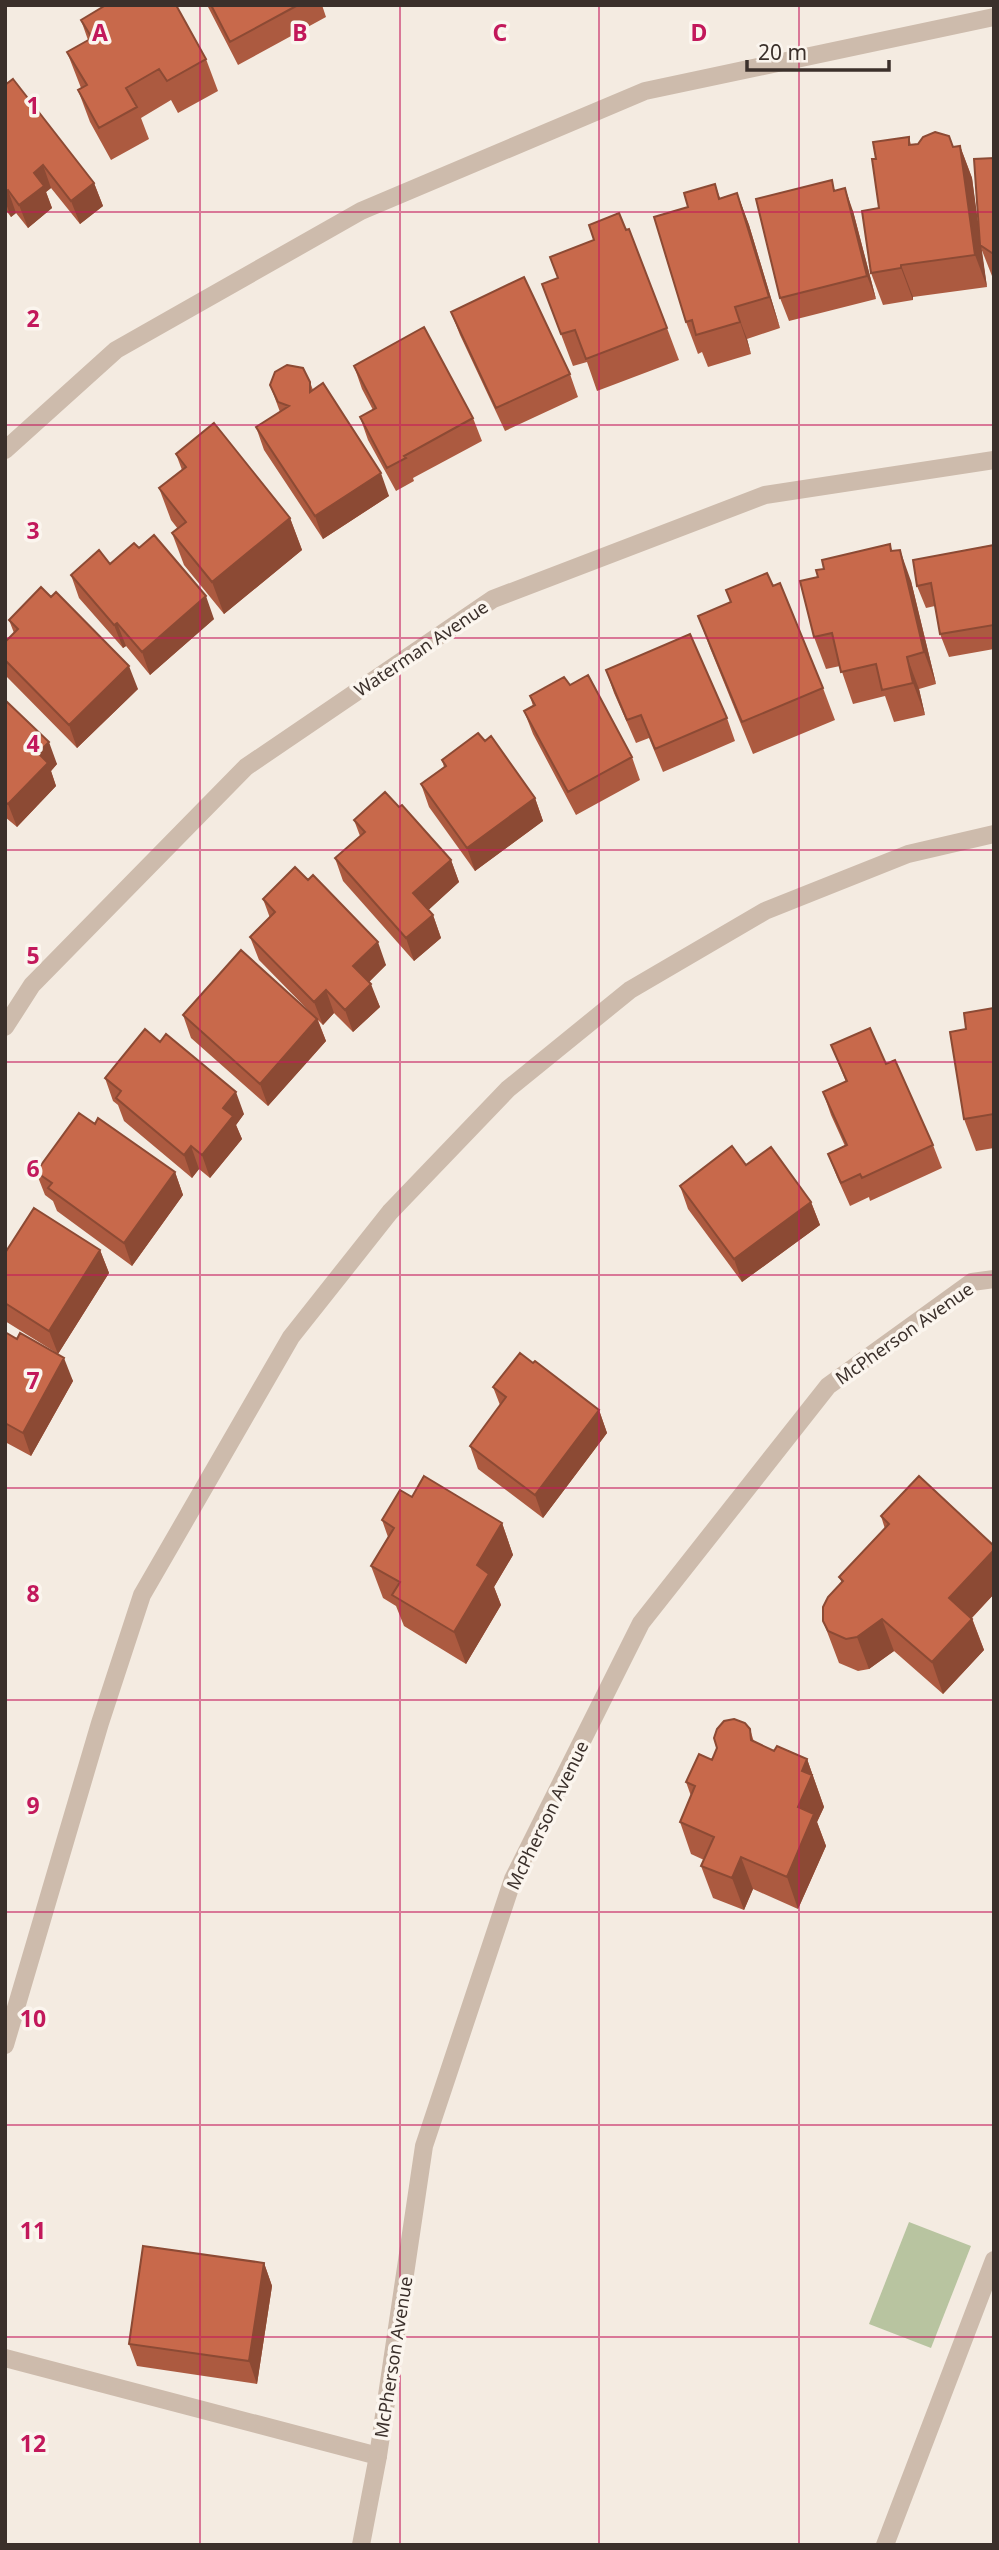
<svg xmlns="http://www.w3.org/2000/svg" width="999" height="2550" font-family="'Noto Sans',sans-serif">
<rect width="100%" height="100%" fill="#f4ebe1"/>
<path fill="#b8c4a0" d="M909 2222 971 2246 931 2348 869 2324Z"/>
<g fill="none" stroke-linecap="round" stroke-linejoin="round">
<path stroke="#cdbbac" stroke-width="18" d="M5 450 116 350 361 211 645 91 994 17
M5 2045 100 1723 142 1595 291 1337 390 1212 508 1089 630 990 765 911 908 854 994 834
M5 2358 378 2456
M885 2545 994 2260"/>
<path stroke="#cdbbac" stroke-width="18" d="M5 1027 32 985 246 767 493 599 765 495 994 460
M361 2545 378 2456 424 2146 513 1879 641 1623 828 1386 972 1282 994 1279"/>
</g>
<path fill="#ac5a40" d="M207 5H322L326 17 238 65Z
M81 20 206 59 218 91 178 113 171 100 141 118 149 139 111 160 90 122 78 90 81 88 67 52 88 40Z
M5 85 94 183 103 206 80 224 51 188 46 192 52 208 28 228 16 213 11 217 5 209Z
M909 137 911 145 954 147 960 146 972 178 979 234 994 158V278L992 276 981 248 987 287 913 297V300L883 305 871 273 879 208 876 159Z
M715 184 720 198 737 193 749 225 780 328 747 339 751 354 708 367 702 352 698 354 686 322 688 207Z
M835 191 853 211 876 299 789 321 780 298Z
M558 278 667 328 679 360 597 391 587 362 573 366 542 284Z
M451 312 570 374 578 397 505 431 460 335Z
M354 366 473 418 482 441 413 478 414 481 396 491 368 440 360 417 373 410 362 389Z
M310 382 313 390 389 496 323 539 264 450 256 427 280 412 270 385Z
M176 454 290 518 302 550 224 614 184 565 172 533 178 529 171 520 159 488 182 470Z
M890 544 892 551 911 581 936 684 919 689 925 715 894 722 885 696 853 704 840 666 826 669 814 637 824 569Z
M994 545V649L949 657 940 634 935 606 926 608 917 586Z
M110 564 214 619 150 675 126 646 123 648 79 598 71 575Z
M726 590 823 688 835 720 753 754 710 648 698 616 731 602Z
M9 620 138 689 77 748 5 675V642L14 633Z
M606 670 727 718 735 741 663 772 649 738 636 743 614 693Z
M570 685 632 757 640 780 576 815 533 734 524 711 533 706 530 696Z
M5 700 57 764 51 771 56 786 17 827 5 817Z
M485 741 535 798 543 821 475 871 429 807 421 784 444 767 442 760Z
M354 820 451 860 459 882 428 910 433 915 441 938 414 961 343 881 335 858 360 836Z
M308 880 386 965 369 982 380 1007 353 1032 334 1013 323 1025 318 1020 326 1041 268 1106 191 1038 183 1015 309 1011 259 960 250 937 270 918 263 899Z
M994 1008V1148L976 1151 964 1119 966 1029Z
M831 1045 886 1064 933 1145 942 1168 870 1201 869 1197 850 1206 837 1177 828 1154 845 1146 831 1115 823 1092 846 1082Z
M105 1078 244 1114 236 1125 242 1139 210 1178 199 1169 192 1178 124 1121 118 1105 113 1101Z
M95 1124 175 1172 183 1195 132 1266 57 1211 53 1201 45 1195 36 1172Z
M746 1165 811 1202 820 1225 742 1282 688 1209 680 1186Z
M100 1250 109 1273 58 1354 73 1381 31 1456 5 1442V1332L17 1339 55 1352 5 1321V1253Z
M493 1387 599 1410 607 1433 543 1518 478 1469 470 1446 500 1405Z
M412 1497 502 1523 513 1555 494 1587 501 1605 466 1664 404 1626 396 1606 383 1598 371 1566 388 1537 382 1520Z
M881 1516 994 1546V1594L972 1618 984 1650 943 1694 894 1651 869 1669 858 1671 839 1663 823 1621 842 1583 839 1577 885 1529Z
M750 1729 754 1742 774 1751 807 1759 824 1807 817 1822 826 1846 798 1909 753 1889 744 1910 713 1898 701 1866 704 1860 691 1854 680 1822 691 1796 686 1782Z
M264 2263 272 2286 257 2384 137 2366 129 2344Z"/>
<path fill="#8c4a34" d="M960 146 972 178 987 287 975 255Z
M43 165 51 188 46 192 52 208 28 228 19 205 34 173Z
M94 183 103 206 80 224 71 201Z
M845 188 853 211 876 299 867 276Z
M8 190 16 213 11 217 5 201V192Z
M737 193 749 225 780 328 769 297Z
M901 265 913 297V300L901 268Z
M735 307 747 339 751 354 740 322Z
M381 473 389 496 323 539 315 516Z
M290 518 302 550 224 614 212 582Z
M900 550 911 581 936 684 924 652Z
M206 596 214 619 150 675 142 652Z
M117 623 126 646 123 648 114 625Z
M907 657 919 689 925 715 913 683Z
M129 666 138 689 77 748 69 725Z
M49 742 57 764 51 771 56 786 17 827 8 804 38 753Z
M535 798 543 821 475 871 467 848Z
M451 860 459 882 422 916 413 893Z
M433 915 441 938 414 961 406 938Z
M378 942 386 965 362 989 353 966Z
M371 984 380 1007 353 1032 345 1010Z
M326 990 334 1013 323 1025 314 1002Z
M317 1019 326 1041 268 1106 260 1084Z
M236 1092 244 1114 236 1125 242 1139 210 1178 202 1155 223 1108Z
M191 1146 199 1169 192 1178 184 1155Z
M175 1172 183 1195 132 1266 124 1243Z
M811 1202 820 1225 742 1282 734 1259Z
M100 1250 109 1273 58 1354 49 1331Z
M64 1358 73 1381 31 1456 23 1433Z
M599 1410 607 1433 543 1518 535 1495Z
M502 1523 513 1555 494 1587 501 1605 466 1664 454 1632 477 1565Z
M994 1550V1594L961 1629 949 1598Z
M882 1619 894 1651 869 1669 857 1637Z
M972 1619 984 1650 943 1694 932 1662Z
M807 1759 824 1807 817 1822 826 1846 798 1909 787 1877 802 1771Z
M741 1857 753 1889 744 1910 732 1878Z
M264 2263 272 2286 257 2384 249 2361Z"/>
<path fill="#c8694b" stroke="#8c4a34" stroke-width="2" d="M106 5H176L206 59 167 81 159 69 126 88 137 107 99 128 78 90 87 85 67 52 92 38 81 20Z
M211 5H298L230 42Z
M13 79 94 183 71 201 43 165 34 173 44 186 19 205 8 190 5 192V85Z
M935 132 949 136 953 147 960 146 975 255 901 265V268L871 273 862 211 879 208 872 159H876L873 142 909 137V145L918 144 923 137Z
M994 158V253H992L980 245 974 159Z
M832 180 834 191 845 188 867 276 780 298 756 199Z
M715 184 719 199 737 193 769 297 735 307 740 322 696 335 692 320 686 322 654 217 688 207 684 193Z
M619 213 626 230 629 229 667 328 586 359 575 330 561 334 542 284 558 278 550 257 594 240 589 225Z
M524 277 570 374 496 408 451 312Z
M424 327 473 418 404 456 406 458 387 468 360 417 376 408 354 366Z
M287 365 303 368 310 382V392L323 383 381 473 315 516 256 427 289 406 278 402 270 385 275 372Z
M214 423 290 518 212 582 172 533 186 522 159 488 186 467 176 454Z
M154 535 206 596 142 652 117 623 114 625 71 575 99 550 110 564 134 543 139 548Z
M890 544 891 551 900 550 924 652 907 657 913 683 882 690 876 664 841 672 832 633 814 637 800 581 818 577 816 570 824 569 822 560Z
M994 545V625L940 634 931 583 917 586 913 560Z
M767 573 773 586 780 583 823 688 742 722 698 616 731 602 726 590Z
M41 587 51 597 56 592 129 666 69 725 5 660V642L18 629 9 620Z
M690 634 727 718 655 749 641 715 627 720 606 670Z
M588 675 632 757 568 792 524 711 535 705 530 696 564 677 570 685Z
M5 700 49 742 38 753 48 763 8 804 5 802Z
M478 733 485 741 491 736 535 798 467 848 421 784 446 766 442 760Z
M385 792 399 807 402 805 451 860 413 893 433 915 406 938 335 858 365 832 354 820Z
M295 867 308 880 313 875 378 942 353 966 371 984 345 1010 326 990 314 1002 250 937 275 912 263 899Z
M241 950 317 1019 260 1084 183 1015Z
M994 1008V1114L964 1119 950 1032 966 1029 964 1013Z
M870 1028 886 1064 895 1060 933 1145 862 1178 860 1174 841 1183 828 1154 847 1145 823 1092 847 1081 831 1045Z
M145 1029 160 1042 166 1034 236 1092 223 1108 233 1116 202 1155 191 1146 184 1155 116 1098 121 1091 105 1078Z
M79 1113 95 1124 98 1118 175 1172 124 1243 48 1188 52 1183 36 1172Z
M732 1146 746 1165 771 1147 811 1202 734 1259 680 1186Z
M34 1208 100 1250 49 1331 5 1303V1253Z
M5 1332 17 1339 20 1333 64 1358 23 1433 5 1423Z
M520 1353 533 1363 535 1361 599 1410 535 1495 470 1446 506 1397 493 1387Z
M424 1476 502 1523 477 1565 489 1574 454 1632 392 1595 400 1582 371 1566 394 1528 382 1520 400 1490 412 1497Z
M919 1476 994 1546V1550L949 1598 972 1619 932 1662 882 1619 857 1637 846 1639 828 1631 823 1621V1607L828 1597 843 1581 839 1577 889 1524 881 1516Z
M734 1719 745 1723 750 1729 751 1740 774 1751 777 1746 807 1759 802 1771 812 1775 798 1807 814 1814 787 1877 741 1857 732 1878 701 1866 714 1837 680 1822 695 1786 686 1782 699 1754 712 1760 717 1748 714 1738 717 1729 724 1721Z
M143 2246 264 2263 249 2361 129 2344Z"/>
<path fill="none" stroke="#c2185b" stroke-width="2" stroke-opacity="0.55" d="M200 5V2545M400 5V2545M599 5V2545M799 5V2545M5 212H994M5 425H994M5 638H994M5 850H994M5 1062H994M5 1275H994M5 1488H994M5 1700H994M5 1912H994M5 2125H994M5 2337H994"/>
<g text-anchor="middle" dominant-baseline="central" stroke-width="7" stroke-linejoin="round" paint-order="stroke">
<g font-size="18" fill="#3b302b" stroke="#fbf5ee">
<text transform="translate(421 648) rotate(-34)">Waterman Avenue</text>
<text transform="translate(904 1333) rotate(-35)">McPherson Avenue</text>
<text transform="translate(547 1815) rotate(-64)">McPherson Avenue</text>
<text transform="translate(393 2357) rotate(-81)">McPherson Avenue</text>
</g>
</g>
<g font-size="23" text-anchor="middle" font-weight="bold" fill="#c2185b" stroke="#fbf5ee" stroke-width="7" stroke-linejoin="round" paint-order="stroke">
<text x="100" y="41">A</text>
<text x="300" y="41">B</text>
<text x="500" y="41">C</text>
<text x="699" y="41">D</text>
<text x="33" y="114">1</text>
<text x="33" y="327">2</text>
<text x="33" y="539">3</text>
<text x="33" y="752">4</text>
<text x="33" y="964">5</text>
<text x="33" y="1177">6</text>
<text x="33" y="1389">7</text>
<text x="33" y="1602">8</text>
<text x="33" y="1814">9</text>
<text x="33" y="2027">10</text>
<text x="33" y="2239">11</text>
<text x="33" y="2452">12</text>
</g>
<rect width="999" height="2550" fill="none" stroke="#3b302b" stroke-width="14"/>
<path d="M747 60v10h142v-10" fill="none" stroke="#3b302b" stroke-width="3.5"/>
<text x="758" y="60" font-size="21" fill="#3b302b" stroke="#fbf5ee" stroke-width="5" paint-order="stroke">20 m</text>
</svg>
